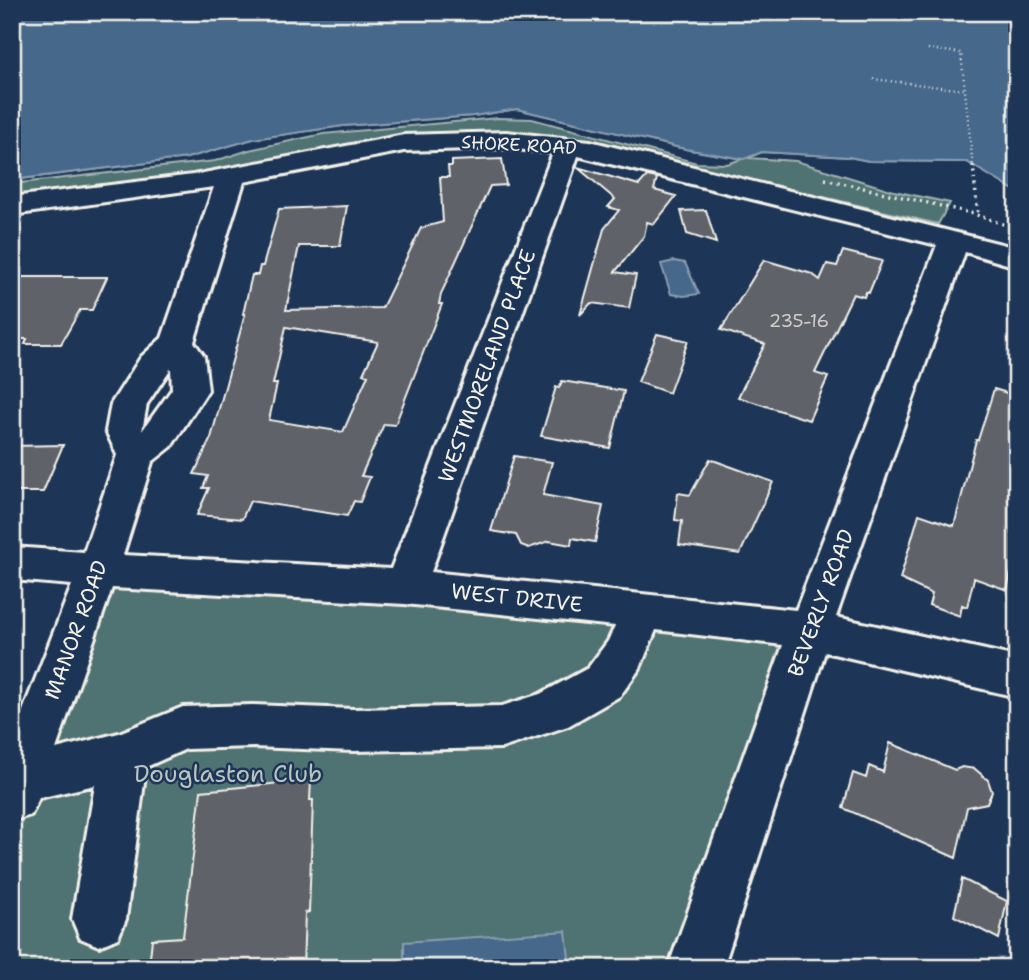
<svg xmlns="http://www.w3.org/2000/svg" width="1029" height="980" font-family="'Shantell Sans',sans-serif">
<rect width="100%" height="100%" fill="#1d3557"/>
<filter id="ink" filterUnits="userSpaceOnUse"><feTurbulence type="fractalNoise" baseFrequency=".0143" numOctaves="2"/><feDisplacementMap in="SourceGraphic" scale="14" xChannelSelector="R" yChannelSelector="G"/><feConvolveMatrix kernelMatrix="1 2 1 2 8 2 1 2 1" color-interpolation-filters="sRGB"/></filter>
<g filter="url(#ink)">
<path fill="#4f7273" stroke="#a2b2ae" stroke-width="2" d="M12 55 935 136 1017 192 967 162 869 161 849 157 762 152 748 158 796 161 894 191 950 203 938 224 574 138 501 133 433 135 360 141 221 172 12 200V184L215 161 249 150 323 134 498 118 532 119 697 163 727 164 742 159 685 149 517 109 473 116 343 126 253 139 187 158 12 180Z
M93 572 806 633 691 968H12V803Z"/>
<path fill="#44678b" stroke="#8a9eb0" stroke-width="2" d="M12 12H1017V192L967 162 869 161 849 157 762 152 744 159 685 149 517 109 473 116 343 126 253 139 187 158 12 180Z
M674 261 685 263 699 294 684 296 671 294 661 264Z
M566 931 570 968H404V942Z"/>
<path fill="#60626a" stroke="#f4f1e8" stroke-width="2" fill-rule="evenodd" d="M502 159 506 185 490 186 441 294 439 304H442L395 425 384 424 361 476 370 477 360 502 354 501 347 516 250 501 242 519 197 515 209 488H203L208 476 194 474 211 438 245 314H243L252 275H258L260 266H263L279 209 347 206 340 246H299L286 310 382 308 421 228 443 222 440 177H449L448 166H452V161ZM286 327 378 342 363 374 368 375 343 432 269 420 277 384H273Z
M577 167 639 185 647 176 657 178 654 190 676 196 654 224 647 222 644 236 615 272 636 275 629 308 591 303 580 315 604 229 619 210 608 207 615 199Z
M706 210 716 243 687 234 681 211Z
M843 251 882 261 869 293 866 292 864 297 853 294 815 373 828 377 809 420 738 397 765 344 721 330 764 260 812 274 820 280 827 264 837 266Z
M12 277H107L92 310H80L61 344H25L27 339H12Z
M657 334 688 341 669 393 638 382Z
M562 381 624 391 610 448 541 436 556 387 559 388Z
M994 389 1017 396V546L1007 590 974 578 967 607 962 605 960 616 929 605 932 594 900 579 919 514 954 526 976 440H978Z
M63 445 43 492H12V446Z
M514 456 552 462 543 495 603 506 595 542 572 538 571 545 549 541 529 548 521 545 516 535 491 531Z
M710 459 773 482 740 554 679 545 682 521 675 520 678 493 690 495Z
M890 743 955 770 962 767 975 769 988 780 992 792 987 803 967 807 956 858 843 808 853 773 866 778 869 766 883 772Z
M311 780 310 800H313L309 912 305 913 303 968H149L152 939 183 937 201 791Z
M962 879 1007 901 999 939 954 916Z"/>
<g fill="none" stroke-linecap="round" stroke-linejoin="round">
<defs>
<path id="minor" d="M506 132 590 141 1017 248V267L965 252 836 617 1017 657V697L825 652 723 968H668L783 645 656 630 640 668 620 696 568 726 502 748 353 751 253 747 186 749 146 767 126 919 118 938 99 946 80 938 72 919 95 785 39 798 31 815 12 821V739L72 585 12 580V547L84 552 117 455 106 431 111 404 141 357 162 338 214 187 12 215V197L193 175 404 135ZM506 148 553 153 391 569 123 555 152 462 171 447 208 390 204 356 194 342 244 182 404 151ZM578 156 937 245 796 610 431 572ZM171 368 172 389 142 431 147 404ZM112 588 405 604 615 626 608 641 588 668 540 694 502 706 353 709 253 705 183 707 119 733 56 749Z"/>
</defs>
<use href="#minor" stroke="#f4f1e8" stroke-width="6"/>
<path stroke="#f4f1e8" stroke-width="2.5" stroke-dasharray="1 3.5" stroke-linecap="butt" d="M928 49 961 53 973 167
M873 79 965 90"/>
<path stroke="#f4f1e8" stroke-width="3.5" stroke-dasharray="2 4.5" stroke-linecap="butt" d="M973 165 978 215
M825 179 971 213 1006 225"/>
<use href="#minor" fill="#1d3557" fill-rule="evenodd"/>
</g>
</g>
<g text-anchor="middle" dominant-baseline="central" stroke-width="5" stroke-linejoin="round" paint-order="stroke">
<g font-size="18" fill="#f4f1e8" stroke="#1d3557">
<text transform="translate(519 145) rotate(3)">SHORE ROAD</text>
</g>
<g font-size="18" fill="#cfcdc8">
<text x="799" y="321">235-16</text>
</g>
<g font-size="21" fill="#f4f1e8" stroke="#1d3557">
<text transform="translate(487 366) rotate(-70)">WESTMORELAND PLACE</text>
<text transform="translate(517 598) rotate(6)">WEST DRIVE</text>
<text transform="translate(821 603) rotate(-70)">BEVERLY ROAD</text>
<text transform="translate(76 630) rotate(-70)">MANOR ROAD</text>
</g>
<g font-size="24" fill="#bac5bf" stroke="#1d3557">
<text x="228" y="774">Douglaston Club</text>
</g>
</g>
<rect width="1029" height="980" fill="none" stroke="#1d3557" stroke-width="42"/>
<rect x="21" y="21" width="987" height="938" fill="none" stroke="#f4f1e8" stroke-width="2.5" filter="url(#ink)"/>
</svg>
